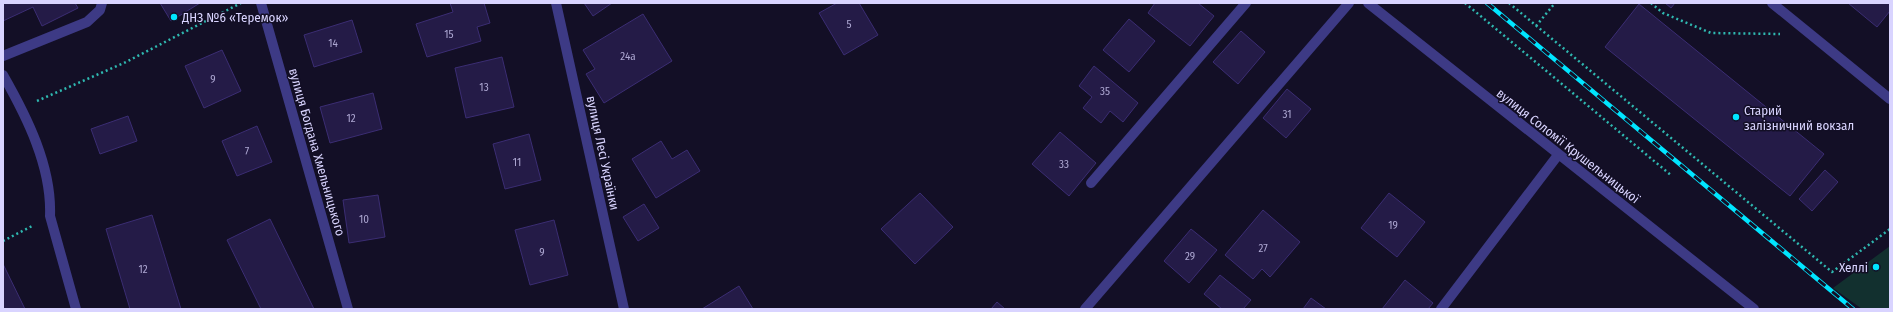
<svg xmlns="http://www.w3.org/2000/svg" width="1893" height="312" font-family="'Fira Sans Condensed',sans-serif">
<rect width="100%" height="100%" fill="#130f26"/>
<path fill="#12302f" d="M1890 246V309H1862L1833 288Z"/>
<path fill="#241b47" stroke="#3b2d73" d="M3 3H75L78 8 42 26 33 7 3 21Z
M160 3H200L171 21Z
M450 3H484L490 23 477 27 481 41 427 57 416 24 453 12Z
M584 3H612L593 16Z
M837 3H859L878 35 844 55 819 13Z
M1155 3H1198L1214 16 1190 46 1148 13Z
M1665 3H1675L1671 8Z
M1848 3H1890V11L1877 27Z
M1639 4 1824 154 1790 196 1605 47Z
M643 14 672 61 604 103 586 74 595 69 583 50Z
M1129 19 1155 41 1129 72 1103 50Z
M352 20 362 52 314 67 304 35Z
M1241 31 1265 52 1238 84 1213 62Z
M222 50 241 91 204 108 185 66Z
M502 57 514 107 466 118 455 68Z
M1094 66 1138 103 1123 122 1110 111 1101 123 1083 108 1092 97 1079 86Z
M1287 89 1311 109 1286 138 1263 118Z
M373 93 382 129 330 143 320 107Z
M128 116 137 141 100 154 91 129Z
M257 126 272 162 237 176 222 141Z
M1060 132 1096 163 1069 196 1032 164Z
M529 134 541 180 505 189 493 144Z
M661 141 672 159 687 150 700 171 656 198 632 159Z
M1825 170 1838 182 1812 211 1799 199Z
M920 193 953 227 915 264 881 229Z
M1389 193 1425 222 1397 257 1361 228Z
M378 195 385 237 349 243 343 200Z
M644 204 659 228 638 241 623 217Z
M1263 210 1300 242 1270 277 1262 269 1253 279 1225 255Z
M152 215 181 309H130L106 229Z
M270 219 314 309H261L227 240Z
M554 220 568 275 530 285 515 230Z
M1191 229 1217 250 1189 283 1164 261Z
M3 264 25 309H3Z
M1220 275 1251 300 1243 309H1222L1204 294Z
M1405 280 1433 303 1428 309H1382Z
M739 286 753 309H702Z
M1311 298 1326 309H1303Z
M997 302 1005 309H991Z"/>
<g fill="none" stroke-linecap="round" stroke-linejoin="round">
<path stroke="#2fb8b0" stroke-width="2.5" stroke-dasharray="2 3" stroke-linecap="butt" d="M1465 3 1672 176
M1509 3 1832 272 1890 229
M1651 3 1663 13 1711 33 1780 34
M1536 26 1555 3
M37 101 124 63 241 3
M3 241 34 225"/>
<path stroke="#3d3a85" stroke-width="10" d="M261 3 348 309
M556 3 624 309
M1368 3 1754 309
M1772 3 1890 99
M3 56 87 22 100 10 102 3
M3 75C27 117 52 167 50 216L76 309
M1091 183 1246 3
M1085 309 1349 3
M1441 309 1558 155"/>
<defs>
<path id="rail" d="M1487 3 1853 309"/>
</defs>
<use href="#rail" stroke="#00e5ff" stroke-width="4.5"/>
<use href="#rail" stroke="#130f26" stroke-width="3" stroke-dasharray="9" stroke-linecap="butt"/>
</g>
<g fill="#00e5ff" stroke="#130f26" stroke-width="1.5">
<circle cx="174" cy="17" r="4"/>
<circle cx="1736" cy="117" r="4"/>
<circle cx="1876" cy="267" r="4"/>
</g>
<g text-anchor="middle" dominant-baseline="central" stroke-width="3" stroke-linejoin="round" paint-order="stroke">
<g font-size="11" fill="#aca6d1">
<text x="849" y="24">5</text>
<text x="449" y="34">15</text>
<text x="333" y="43">14</text>
<text x="628" y="56">24а</text>
<text x="213" y="79">9</text>
<text x="484" y="87">13</text>
<text x="1105" y="91">35</text>
<text x="1287" y="114">31</text>
<text x="351" y="118">12</text>
<text x="247" y="151">7</text>
<text x="517" y="162">11</text>
<text x="1064" y="164">33</text>
<text x="364" y="219">10</text>
<text x="1393" y="225">19</text>
<text x="1263" y="248">27</text>
<text x="542" y="252">9</text>
<text x="1190" y="256">29</text>
<text x="143" y="269">12</text>
</g>
<g font-size="13" fill="#d9d4ff" stroke="#130f26" text-anchor="start">
<text x="182" y="17">ДНЗ №6 «Теремок»</text>
<text x="1744" y="110">Старий<tspan x="1744" dy="15">залізничний вокзал</tspan></text>
<text x="1868" y="267" text-anchor="end">Хеллі</text>
</g>
<g font-size="13" fill="#d9d4ff" stroke="#130f26">
<text transform="translate(1568 146) rotate(38)">вулиця Соломії Крушельницької</text>
<text transform="translate(317 152) rotate(74)">вулиця Богдана Хмельницького</text>
<text transform="translate(603 153) rotate(78)">вулиця Лесі Українки</text>
</g>
</g>
<rect width="1893" height="312" fill="none" stroke="#d9d4ff" stroke-width="8"/>
</svg>
